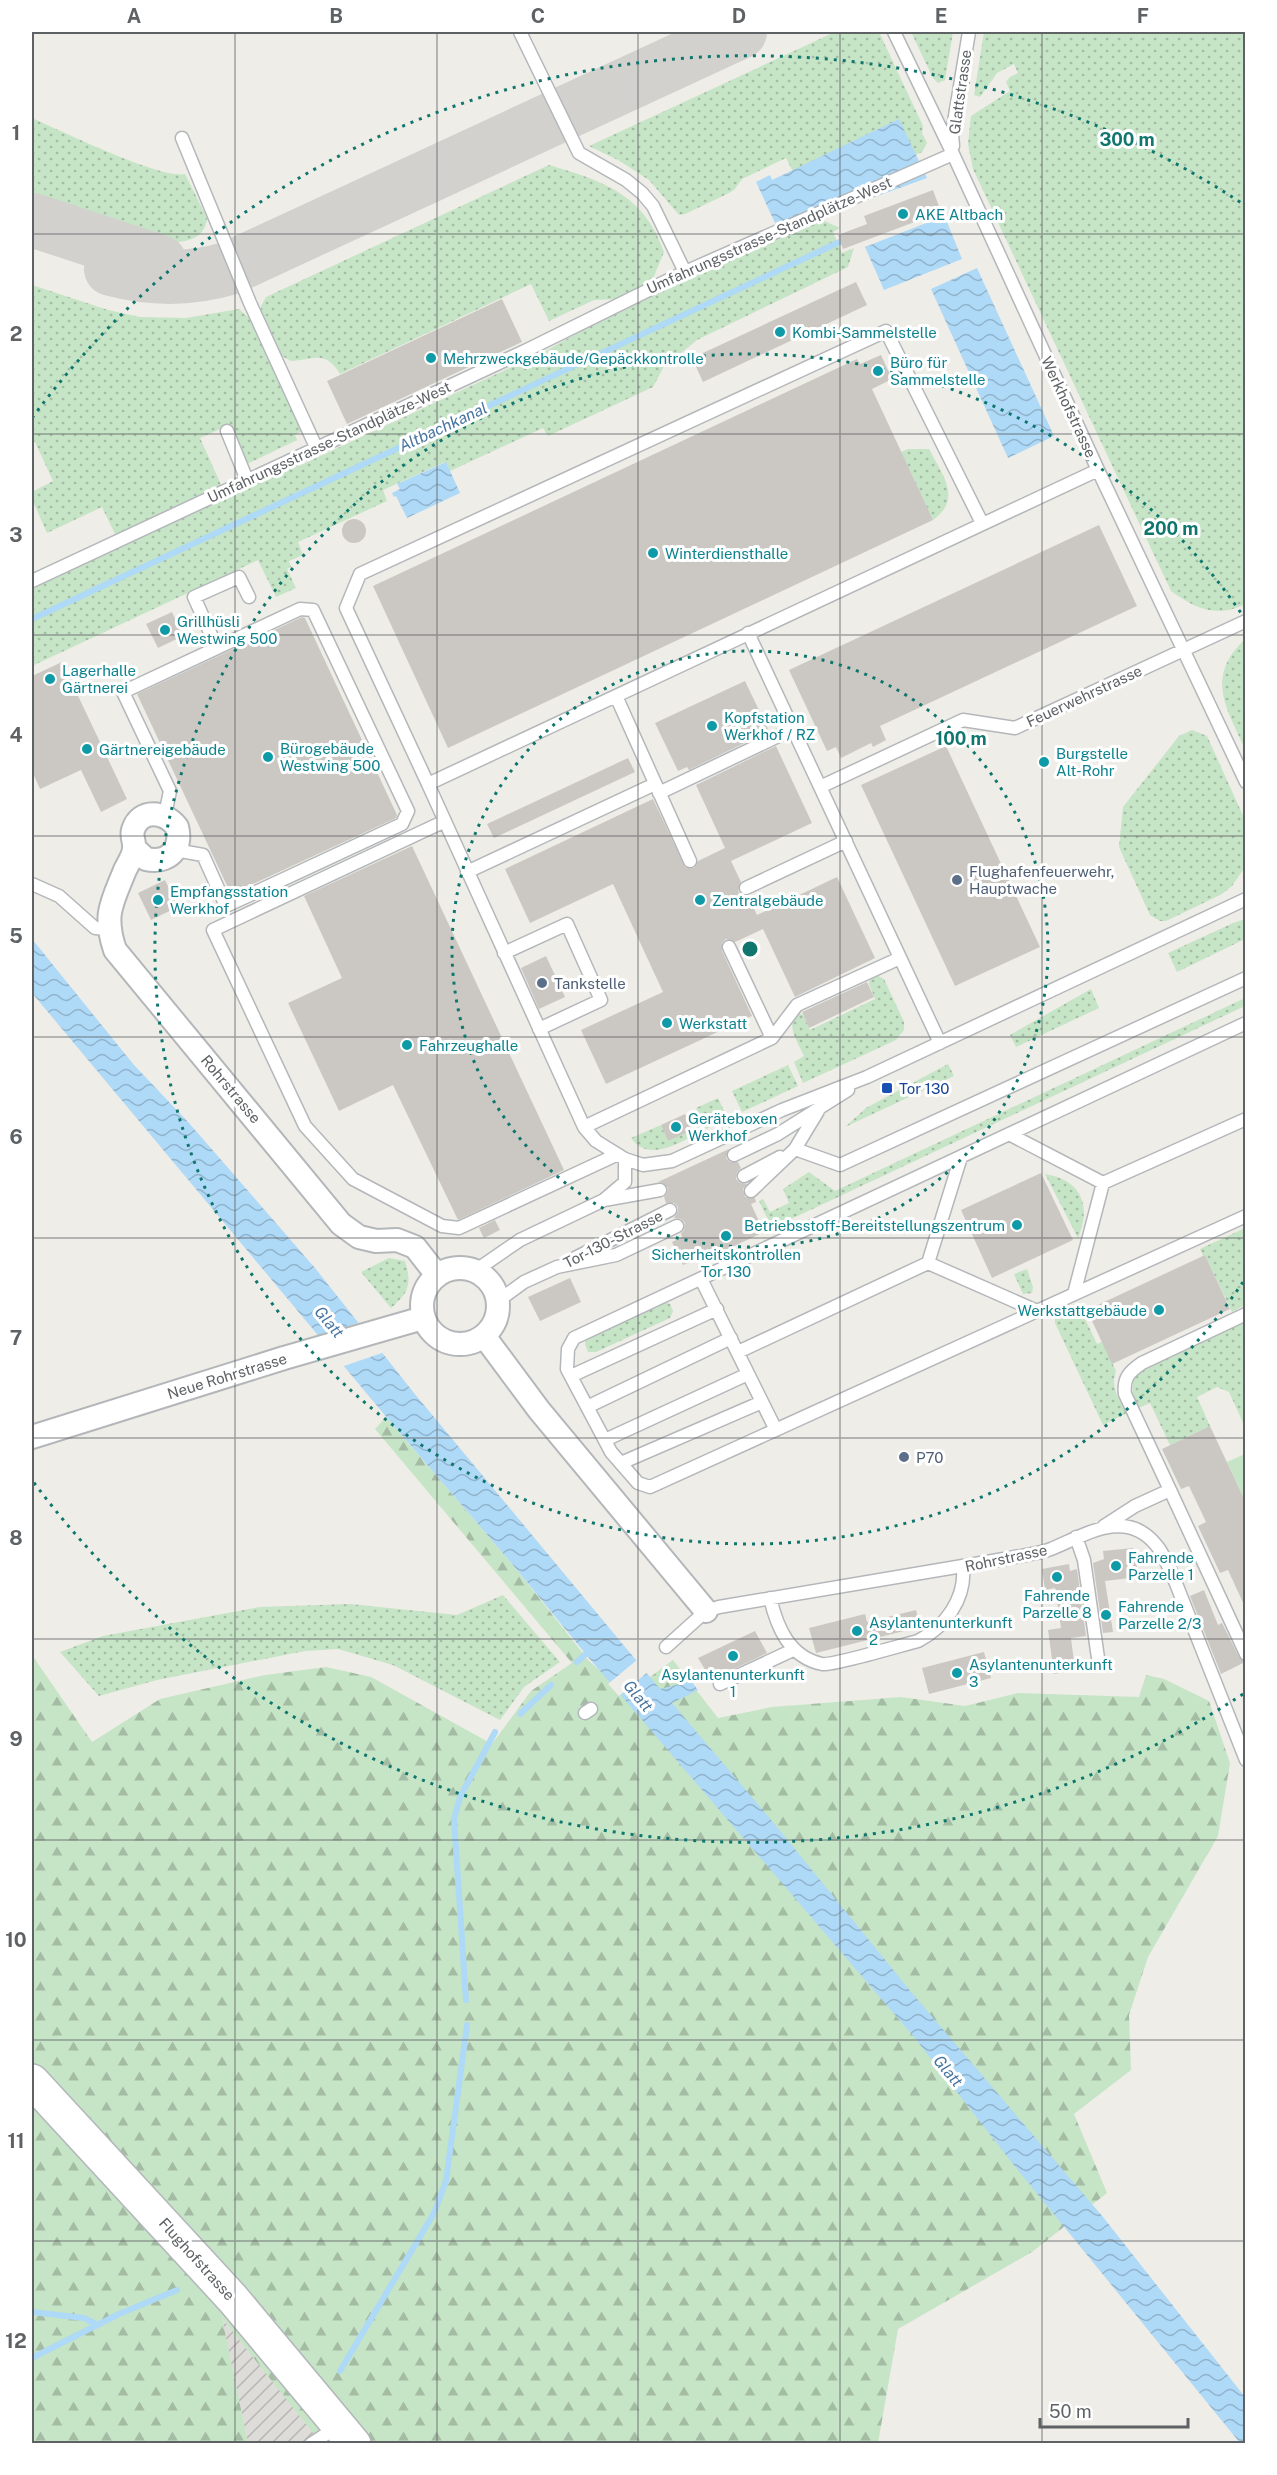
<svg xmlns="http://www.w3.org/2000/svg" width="1277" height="2475" font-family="'Public Sans',sans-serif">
<defs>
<pattern id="industrial-furrows" width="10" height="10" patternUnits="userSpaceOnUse" patternTransform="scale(1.5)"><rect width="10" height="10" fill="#dedcd9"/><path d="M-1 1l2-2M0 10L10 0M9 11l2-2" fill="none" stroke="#b7b6b4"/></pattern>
<pattern id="grass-dots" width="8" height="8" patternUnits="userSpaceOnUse" patternTransform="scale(1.5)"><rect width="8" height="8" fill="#c6e4c6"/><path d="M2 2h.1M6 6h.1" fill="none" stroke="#a4bca4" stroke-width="1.8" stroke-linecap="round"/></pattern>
<pattern id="forest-firs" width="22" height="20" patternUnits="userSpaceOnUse" patternTransform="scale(1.5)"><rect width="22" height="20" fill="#c6e4c6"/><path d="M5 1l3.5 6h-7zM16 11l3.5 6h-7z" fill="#a4bca4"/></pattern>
<pattern id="water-waves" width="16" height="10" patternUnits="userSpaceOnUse" patternTransform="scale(1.5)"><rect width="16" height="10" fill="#aed9f7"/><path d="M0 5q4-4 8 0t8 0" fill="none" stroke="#91b3cc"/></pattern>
</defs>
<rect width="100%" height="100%" fill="#efede7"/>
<path fill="url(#industrial-furrows)" d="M221 2317 304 2420 321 2443H248Z"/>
<path fill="url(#grass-dots)" d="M835 32H879L923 126 922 133 927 143 922 152 814 202 807 199 786 158 742 179 734 190 727 194 685 214 679 215 649 180 618 160 589 146Z
M911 32H953L945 80 938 83 933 78Z
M984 32H1245L1246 604C1216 618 1196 609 1171 591L973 169 968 144 971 116 1010 91 1006 82 1010 77 1018 73 1014 64 997 73 980 97 974 95Z
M32 118C59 130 162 180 185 174L207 218C203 264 115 232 90 223V220L32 201Z
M549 165C603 181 644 194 664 252L652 281 647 285 617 299 594 300 549 321 531 284 340 374C325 349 313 360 291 361L280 355 261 314V306L266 297Z
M822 220 840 228 833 232 842 253 854 248 848 267 697 340 675 358 669 357 653 387 548 436 543 428 450 471 445 462 383 490 387 501 298 542 303 555 289 561 291 567 287 569 296 588 276 597 258 560 32 666V586L274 472 301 465 542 353 608 316 780 235 782 238Z
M32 285 108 310 140 317 186 318 239 309 249 318 302 431 295 435 297 440 247 464 229 425 200 438 222 487 116 536 102 507 47 533 32 499V492L53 481 35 442 32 443Z
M908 449H929C942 474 963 499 933 520L901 452Z
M1245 639V749C1226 707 1205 677 1245 639Z
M1192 730 1207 736 1245 820V867L1232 886 1222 894 1166 921H1160L1150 915 1119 847 1123 807 1179 736Z
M1245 919V939L1177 972 1168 953 1233 923Z
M876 975 884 979 904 1022V1030L896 1040 803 1083 794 1062 804 1056C798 1042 786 1027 796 1012L803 1015 810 1030 875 999 869 984 870 977Z
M1091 989 1099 1008 1016 1047 1010 1035Z
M1245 998V1006L772 1228 759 1201 763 1199 770 1212 789 1203 783 1189 809 1172 835 1191Z
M948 1064 954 1076 845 1127 866 1108Z
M788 1065 798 1086 742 1112 732 1091Z
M718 1098 728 1119 706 1129 696 1108Z
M661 1125 668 1141 700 1125 702 1131C682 1141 649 1164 631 1138Z
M1045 1174C1081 1180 1092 1205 1078 1238Z
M1245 1228V1305L1232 1312 1205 1255 1203 1256 1200 1249Z
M389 1258 405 1261C412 1284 409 1293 391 1308L361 1272Z
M1027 1269 1033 1287 1032 1293 1023 1294 1014 1274Z
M663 1301 670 1304 673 1311 670 1318 596 1352H588L585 1344 587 1338Z
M1079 1306 1097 1344 1102 1342 1116 1371C1110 1388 1119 1399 1127 1413L1103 1425 1055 1323V1318Z
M1245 1322V1427L1229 1392 1217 1387 1197 1397 1210 1426 1170 1445 1150 1403 1138 1408C1132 1393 1128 1380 1143 1370Z
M503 1595 560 1662 524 1687 500 1720 393 1665 338 1649 305 1651 157 1680 99 1696 60 1652 103 1636 260 1607 350 1604 457 1615Z"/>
<path fill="url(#forest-firs)" d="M386 1417 513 1565 589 1661 627 1694 673 1660 718 1718 772 1707 901 1697 965 1706 1018 1693 1139 1697 1146 1675 1164 1679 1209 1701 1230 1763 1218 1836 1148 1957 1129 2015 1131 2070 1074 2114 1107 2193 1032 2252 898 2329 878 2443H321L222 2318 248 2443H32V1655L92 1742 160 1699 265 1675 326 1667 371 1677 492 1744 531 1691 572 1663 375 1429Z"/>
<path fill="#c6e4c6" d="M1245 1454V1501L1227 1462Z"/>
<path fill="url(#water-waves)" d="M899 119 927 178 853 205 782 238 756 182 770 175 772 180Z
M934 220 947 222 962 259 884 290 865 247Z
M977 268 1054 436 1008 458 931 289Z
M446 462 460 493 407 518 396 496 394 497 392 493 400 489 397 484Z
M32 939 134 1065 189 1123 315 1268 414 1393 660 1689 691 1681 698 1690 672 1703 772 1821 912 1993 1103 2217 1245 2397V2443H1240L1013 2164 914 2037 588 1657 513 1565 388 1419 32 993Z"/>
<path fill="#efede7" d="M361 1322 385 1352 341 1367 315 1337Z
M638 1659 649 1671 619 1696 608 1684Z"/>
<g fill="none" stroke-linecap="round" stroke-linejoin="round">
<path stroke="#aed9f7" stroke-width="6" d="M32 619 846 239
M577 1662 590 1650
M520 1714 551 1685
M466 2000 454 1819 460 1797 495 1732
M32 2312 84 2318 98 2325
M32 2358 119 2314 177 2290
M340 2371 434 2213 446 2181 467 2025"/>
<path stroke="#d2d1ce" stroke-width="54" d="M32 220 160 262
M111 269C152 280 190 280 230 268L740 32"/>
</g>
<path fill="#cbc8c3" d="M933 190 941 212 843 249 838 235 867 224 864 216Z
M856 282 867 305 703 382 692 358Z
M502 299 522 342 347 424 327 381Z
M881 355 892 379 872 389 933 520 448 748 373 586 857 359 860 364Z
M342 531a12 12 0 1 1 24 0a12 12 0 1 1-24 0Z
M1099 525 1137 606 880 726 886 740 873 747 871 743 841 758 836 747 827 751 789 670Z
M172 612 183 636 158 648 146 624Z
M302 617 305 618 397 815 396 818 231 894 137 694Z
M62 662 127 799 101 812 81 770 40 789 32 771V676Z
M745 681 769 731 689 770 687 767 678 771 655 723Z
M776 746 812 823 731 861 741 882 738 891 742 895 748 896 757 915 837 877 875 958 795 997 763 929 735 942 726 939 722 943V951L752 1016 606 1084 581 1030 663 992 613 884 530 923 505 869 653 799 685 867 694 868 698 861 725 848 731 861 696 785Z
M946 746 1040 947 955 986 861 785Z
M628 758 635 772 494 838 487 824Z
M412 846 564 1170 458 1220 393 1085 339 1111 288 1003 342 978 304 896Z
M165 880 178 907 151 920 138 893Z
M546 956 565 997 539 1009 521 968Z
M867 982 874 997 809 1028 802 1012Z
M685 1114 692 1130 668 1141 661 1125Z
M729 1149 726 1158 730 1162H738L741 1168 737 1172 736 1179 740 1183 747 1184 743 1189 745 1197 755 1198 756 1202 751 1204 764 1232 700 1262 698 1258 683 1265 672 1242 682 1237 681 1233 684 1230 685 1223 681 1219 674 1218 678 1211V1207L674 1203H666L664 1197 667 1193 668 1188 663 1183 658 1182Z
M1041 1173 1073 1240 992 1278 961 1210Z
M495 1220 500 1230 484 1238 479 1228Z
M1205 1255 1230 1309 1112 1364 1087 1310Z
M570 1278 581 1302 540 1321 528 1297Z
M1210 1426 1245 1501V1607L1228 1570 1220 1573 1198 1526 1206 1522 1189 1486 1181 1489 1162 1449Z
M1133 1548 1139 1577 1105 1581 1113 1632 1103 1633 1093 1563 1104 1559 1103 1551Z
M1069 1564 1070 1571 1077 1569 1086 1636 1071 1638 1075 1670 1054 1674 1048 1630 1061 1628 1055 1588 1045 1590 1042 1569Z
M1204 1590 1218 1625 1222 1623 1239 1657 1245 1662 1221 1674 1190 1596Z
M916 1610 920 1627 816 1653 809 1628 865 1614 867 1622Z
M755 1631 767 1653 717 1677 712 1681 698 1658Z
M984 1652 991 1678 929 1694 922 1668Z"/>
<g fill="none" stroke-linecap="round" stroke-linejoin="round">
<defs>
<path id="lane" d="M520 32 579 153 626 180 642 193 653 206 685 272
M894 32 953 154 1098 470 1246 782
M182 138 250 303 316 447
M953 146 952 134 969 32
M227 431 247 480
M1098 470 428 784 584 1127 596 1141 625 1159 643 1165 672 1161 782 1110 867 1077 1246 899
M32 581 529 349 685 272 953 154
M748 633 940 1043
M217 648 194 597 239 577 249 597
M616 696 690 861
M428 784 346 608 360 574 886 331 982 523
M820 787 963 720 1015 728 1246 621
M659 793 793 729
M165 815 170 791 123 692 300 609 313 610 408 811 402 824 226 906 203 855 175 850
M445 821 213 930 305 1126 353 1179 442 1226 459 1228 616 1155
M467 872 655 784
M32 884 59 896 95 928 108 929
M746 888 846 841
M729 947 772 1038
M504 953 567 924 601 1000 539 1029
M1246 1023 574 1338 568 1349 567 1369 611 1452 638 1483 650 1487 1246 1216
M584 1127 772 1038 797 1005 900 958
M1009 1134 1103 1183 1074 1294
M795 1149 840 1165 1246 978
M734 1155 778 1134 848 1090
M744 1176 780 1157
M1103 1183 1246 1119
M751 1191 795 1149 818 1111
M605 1199 625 1182V1159
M571 1260 670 1210
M928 1263 961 1157
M475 1271 520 1240 604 1200 660 1190
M701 1279 776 1430
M498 1301 524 1282 557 1267 616 1255 677 1226
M738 1352 928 1263 1037 1311
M571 1376 717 1309
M587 1407 731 1338
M605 1440 748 1374
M621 1463 762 1402
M1170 1490 1246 1654
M1104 1526 1135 1506 1170 1490 1125 1394C1123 1378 1129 1372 1142 1363L1246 1314
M1076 1537 1084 1560 1098 1658
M770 1598C777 1627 789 1657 822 1664 831 1666 902 1645 918 1641 945 1627 966 1599 963 1567
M666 1647 706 1611 719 1607 1010 1558C1023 1555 1038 1554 1051 1549 1085 1535 1127 1507 1157 1546 1163 1553 1166 1563 1171 1571L1246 1760
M720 1684 793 1650
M585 1713 591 1709
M311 2444 337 2427"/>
<path id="street" d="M134 848 146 859C168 864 183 849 177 827 165 811 140 808 133 830 131 837 135 842 134 848 134 855 128 864 125 870 112 903 103 914 115 950L341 1224 359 1237 376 1241 397 1240 415 1247 437 1275
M422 1306a38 38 0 1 1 76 0a38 38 0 1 1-76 0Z
M484 1336 539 1410 706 1611
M32 1437 284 1358 423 1318"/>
<path id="secondary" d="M32 2081 233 2299 354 2444"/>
</defs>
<use href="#lane" stroke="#b4b7ba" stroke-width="15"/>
<use href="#street" stroke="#b4b7ba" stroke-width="26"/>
<use href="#secondary" stroke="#b3b6ba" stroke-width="36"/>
<use href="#lane" stroke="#fff" stroke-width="12"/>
<use href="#street" stroke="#fff" stroke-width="22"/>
<use href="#secondary" stroke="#fff" stroke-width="33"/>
</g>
<path fill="none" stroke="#5e6265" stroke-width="1.5" stroke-opacity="0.55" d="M235 32V2444M437 32V2444M638 32V2444M840 32V2444M1042 32V2444M32 234H1246M32 434H1246M32 635H1246M32 836H1246M32 1037H1246M32 1238H1246M32 1438H1246M32 1639H1246M32 1840H1246M32 2040H1246M32 2241H1246"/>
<g fill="none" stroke="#0f766e" stroke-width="3" stroke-dasharray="3 6">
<circle cx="750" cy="949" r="298"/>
<path d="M1243 1282A595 595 0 1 1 1243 616"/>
<path d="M1243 1694A893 893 0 0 1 32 1480M32 418A893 893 0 0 1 1243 204"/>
</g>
<g fill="#0f9aa8" stroke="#fff" stroke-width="2">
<circle cx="903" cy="214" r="6"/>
<circle cx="780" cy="332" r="6"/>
<circle cx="431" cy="358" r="6"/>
<circle cx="878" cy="371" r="6"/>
<circle cx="653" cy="553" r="6"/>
<circle cx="165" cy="630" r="6"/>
<circle cx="50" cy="679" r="6"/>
<circle cx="712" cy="726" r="6"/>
<circle cx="87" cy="749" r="6"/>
<circle cx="268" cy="757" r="6"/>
<circle cx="1044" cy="762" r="6"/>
<circle cx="158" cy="900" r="6"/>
<circle cx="700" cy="900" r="6"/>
<circle cx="667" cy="1023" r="6"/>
<circle cx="407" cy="1045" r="6"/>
<circle cx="676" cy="1127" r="6"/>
<circle cx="1017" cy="1225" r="6"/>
<circle cx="726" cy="1236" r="6"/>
<circle cx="1159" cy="1310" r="6"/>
<circle cx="1116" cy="1566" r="6"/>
<circle cx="1057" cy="1577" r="6"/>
<circle cx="1106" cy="1615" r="6"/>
<circle cx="857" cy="1631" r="6"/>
<circle cx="733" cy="1656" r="6"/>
<circle cx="957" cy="1673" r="6"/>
</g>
<g fill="#5c6f8a" stroke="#fff" stroke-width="2">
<circle cx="957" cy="880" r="6"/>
<circle cx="542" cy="983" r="6"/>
<circle cx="904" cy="1457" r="6"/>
</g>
<rect fill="#1a4fb4" stroke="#fff" stroke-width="2" x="881" y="1082" width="12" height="12" rx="3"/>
<g text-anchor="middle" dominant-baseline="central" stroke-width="6" stroke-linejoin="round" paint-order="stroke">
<g font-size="15" fill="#5e6265" stroke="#fff">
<text transform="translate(960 92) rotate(-82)">Glattstrasse</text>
<text transform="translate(769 235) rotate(-24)">Umfahrungsstrasse-Standplätze-West</text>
<text transform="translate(1069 407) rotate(65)">Werkhofstrasse</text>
<text transform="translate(329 442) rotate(-25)">Umfahrungsstrasse-Standplätze-West</text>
<text transform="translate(1084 696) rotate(-25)">Feuerwehrstrasse</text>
<text transform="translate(231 1089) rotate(50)">Rohrstrasse</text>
<text transform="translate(613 1239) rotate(-27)">Tor-130-Strasse</text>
<text transform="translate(227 1376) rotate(-17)">Neue Rohrstrasse</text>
<text transform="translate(1006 1558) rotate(-12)">Rohrstrasse</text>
<text transform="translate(197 2259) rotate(48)">Flughofstrasse</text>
</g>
<g font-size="15" fill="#0d838f" stroke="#fff" text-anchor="start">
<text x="915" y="214">AKE Altbach</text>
<text x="792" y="332">Kombi-Sammelstelle</text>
<text x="443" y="358">Mehrzweckgebäude/Gepäckkontrolle</text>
<text x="890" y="362">Büro für<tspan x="890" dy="17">Sammelstelle</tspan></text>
<text x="665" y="553">Winterdiensthalle</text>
<text x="177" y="621">Grillhüsli<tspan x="177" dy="17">Westwing 500</tspan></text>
<text x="62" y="670">Lagerhalle<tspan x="62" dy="17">Gärtnerei</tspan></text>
<text x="724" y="717">Kopfstation<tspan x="724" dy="17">Werkhof / RZ</tspan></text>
<text x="280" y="748">Bürogebäude<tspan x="280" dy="17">Westwing 500</tspan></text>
<text x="99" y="749">Gärtnereigebäude</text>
<text x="1056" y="753">Burgstelle<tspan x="1056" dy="17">Alt-Rohr</tspan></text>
<text x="170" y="891">Empfangsstation<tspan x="170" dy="17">Werkhof</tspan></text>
<text x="712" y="900">Zentralgebäude</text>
<text x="679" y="1023">Werkstatt</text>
<text x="419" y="1045">Fahrzeughalle</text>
<text x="688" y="1118">Geräteboxen<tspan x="688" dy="17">Werkhof</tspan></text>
<text x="1005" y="1225" text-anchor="end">Betriebsstoff-Bereitstellungszentrum</text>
<text x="726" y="1254" text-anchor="middle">Sicherheitskontrollen<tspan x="726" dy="17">Tor 130</tspan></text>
<text x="1147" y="1310" text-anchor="end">Werkstattgebäude</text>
<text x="1128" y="1557">Fahrende<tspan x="1128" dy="17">Parzelle 1</tspan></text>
<text x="1057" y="1595" text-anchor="middle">Fahrende<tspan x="1057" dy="17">Parzelle 8</tspan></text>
<text x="1118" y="1606">Fahrende<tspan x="1118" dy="17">Parzelle 2/3</tspan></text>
<text x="869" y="1622">Asylantenunterkunft<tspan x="869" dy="17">2</tspan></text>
<text x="969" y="1664">Asylantenunterkunft<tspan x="969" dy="17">3</tspan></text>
<text x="733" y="1674" text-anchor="middle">Asylantenunterkunft<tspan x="733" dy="17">1</tspan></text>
</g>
<g font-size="15" fill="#4e5e75" stroke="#fff" text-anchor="start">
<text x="969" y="871">Flughafenfeuerwehr,<tspan x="969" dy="17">Hauptwache</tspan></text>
<text x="554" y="983">Tankstelle</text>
<text x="916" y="1457">P70</text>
</g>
<g font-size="15" fill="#164399" stroke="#fff" text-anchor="start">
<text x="899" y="1088">Tor 130</text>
</g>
<g font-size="16" font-style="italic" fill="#4875a0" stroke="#fff">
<text transform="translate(443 427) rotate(-25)">Altbachkanal</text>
<text transform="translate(329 1322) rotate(50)">Glatt</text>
<text transform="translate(638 1696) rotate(50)">Glatt</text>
<text transform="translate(948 2071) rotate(50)">Glatt</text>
</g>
</g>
<circle cx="750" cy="949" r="9" fill="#0f766e" stroke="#fff" stroke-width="3"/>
<g font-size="18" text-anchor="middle" font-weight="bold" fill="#0f766e" stroke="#fff" stroke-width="6" stroke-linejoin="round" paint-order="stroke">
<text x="1127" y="146">300 m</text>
<text x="1171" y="535">200 m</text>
<text x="961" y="745">100 m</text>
</g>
<rect width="1277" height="2475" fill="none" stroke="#ffffff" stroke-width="66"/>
<path d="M1040 2418v9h148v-9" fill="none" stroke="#5e6265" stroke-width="3"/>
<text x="1049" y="2418" font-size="18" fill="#5e6265" stroke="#ffffff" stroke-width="4.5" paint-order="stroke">50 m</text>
<rect x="33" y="33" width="1211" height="2409" fill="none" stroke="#5e6265" stroke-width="2"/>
<g font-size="20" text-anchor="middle" font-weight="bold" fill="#5e6265">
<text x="134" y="23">A</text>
<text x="336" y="23">B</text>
<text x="538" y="23">C</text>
<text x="739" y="23">D</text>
<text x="941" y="23">E</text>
<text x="1143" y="23">F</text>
<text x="16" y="140">1</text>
<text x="16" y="341">2</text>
<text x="16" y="542">3</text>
<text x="16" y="742">4</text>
<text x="16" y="943">5</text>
<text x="16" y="1144">6</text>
<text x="16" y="1345">7</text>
<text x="16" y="1545">8</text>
<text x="16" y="1746">9</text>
<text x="16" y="1947">10</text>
<text x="16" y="2148">11</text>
<text x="16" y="2348">12</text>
</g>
</svg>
